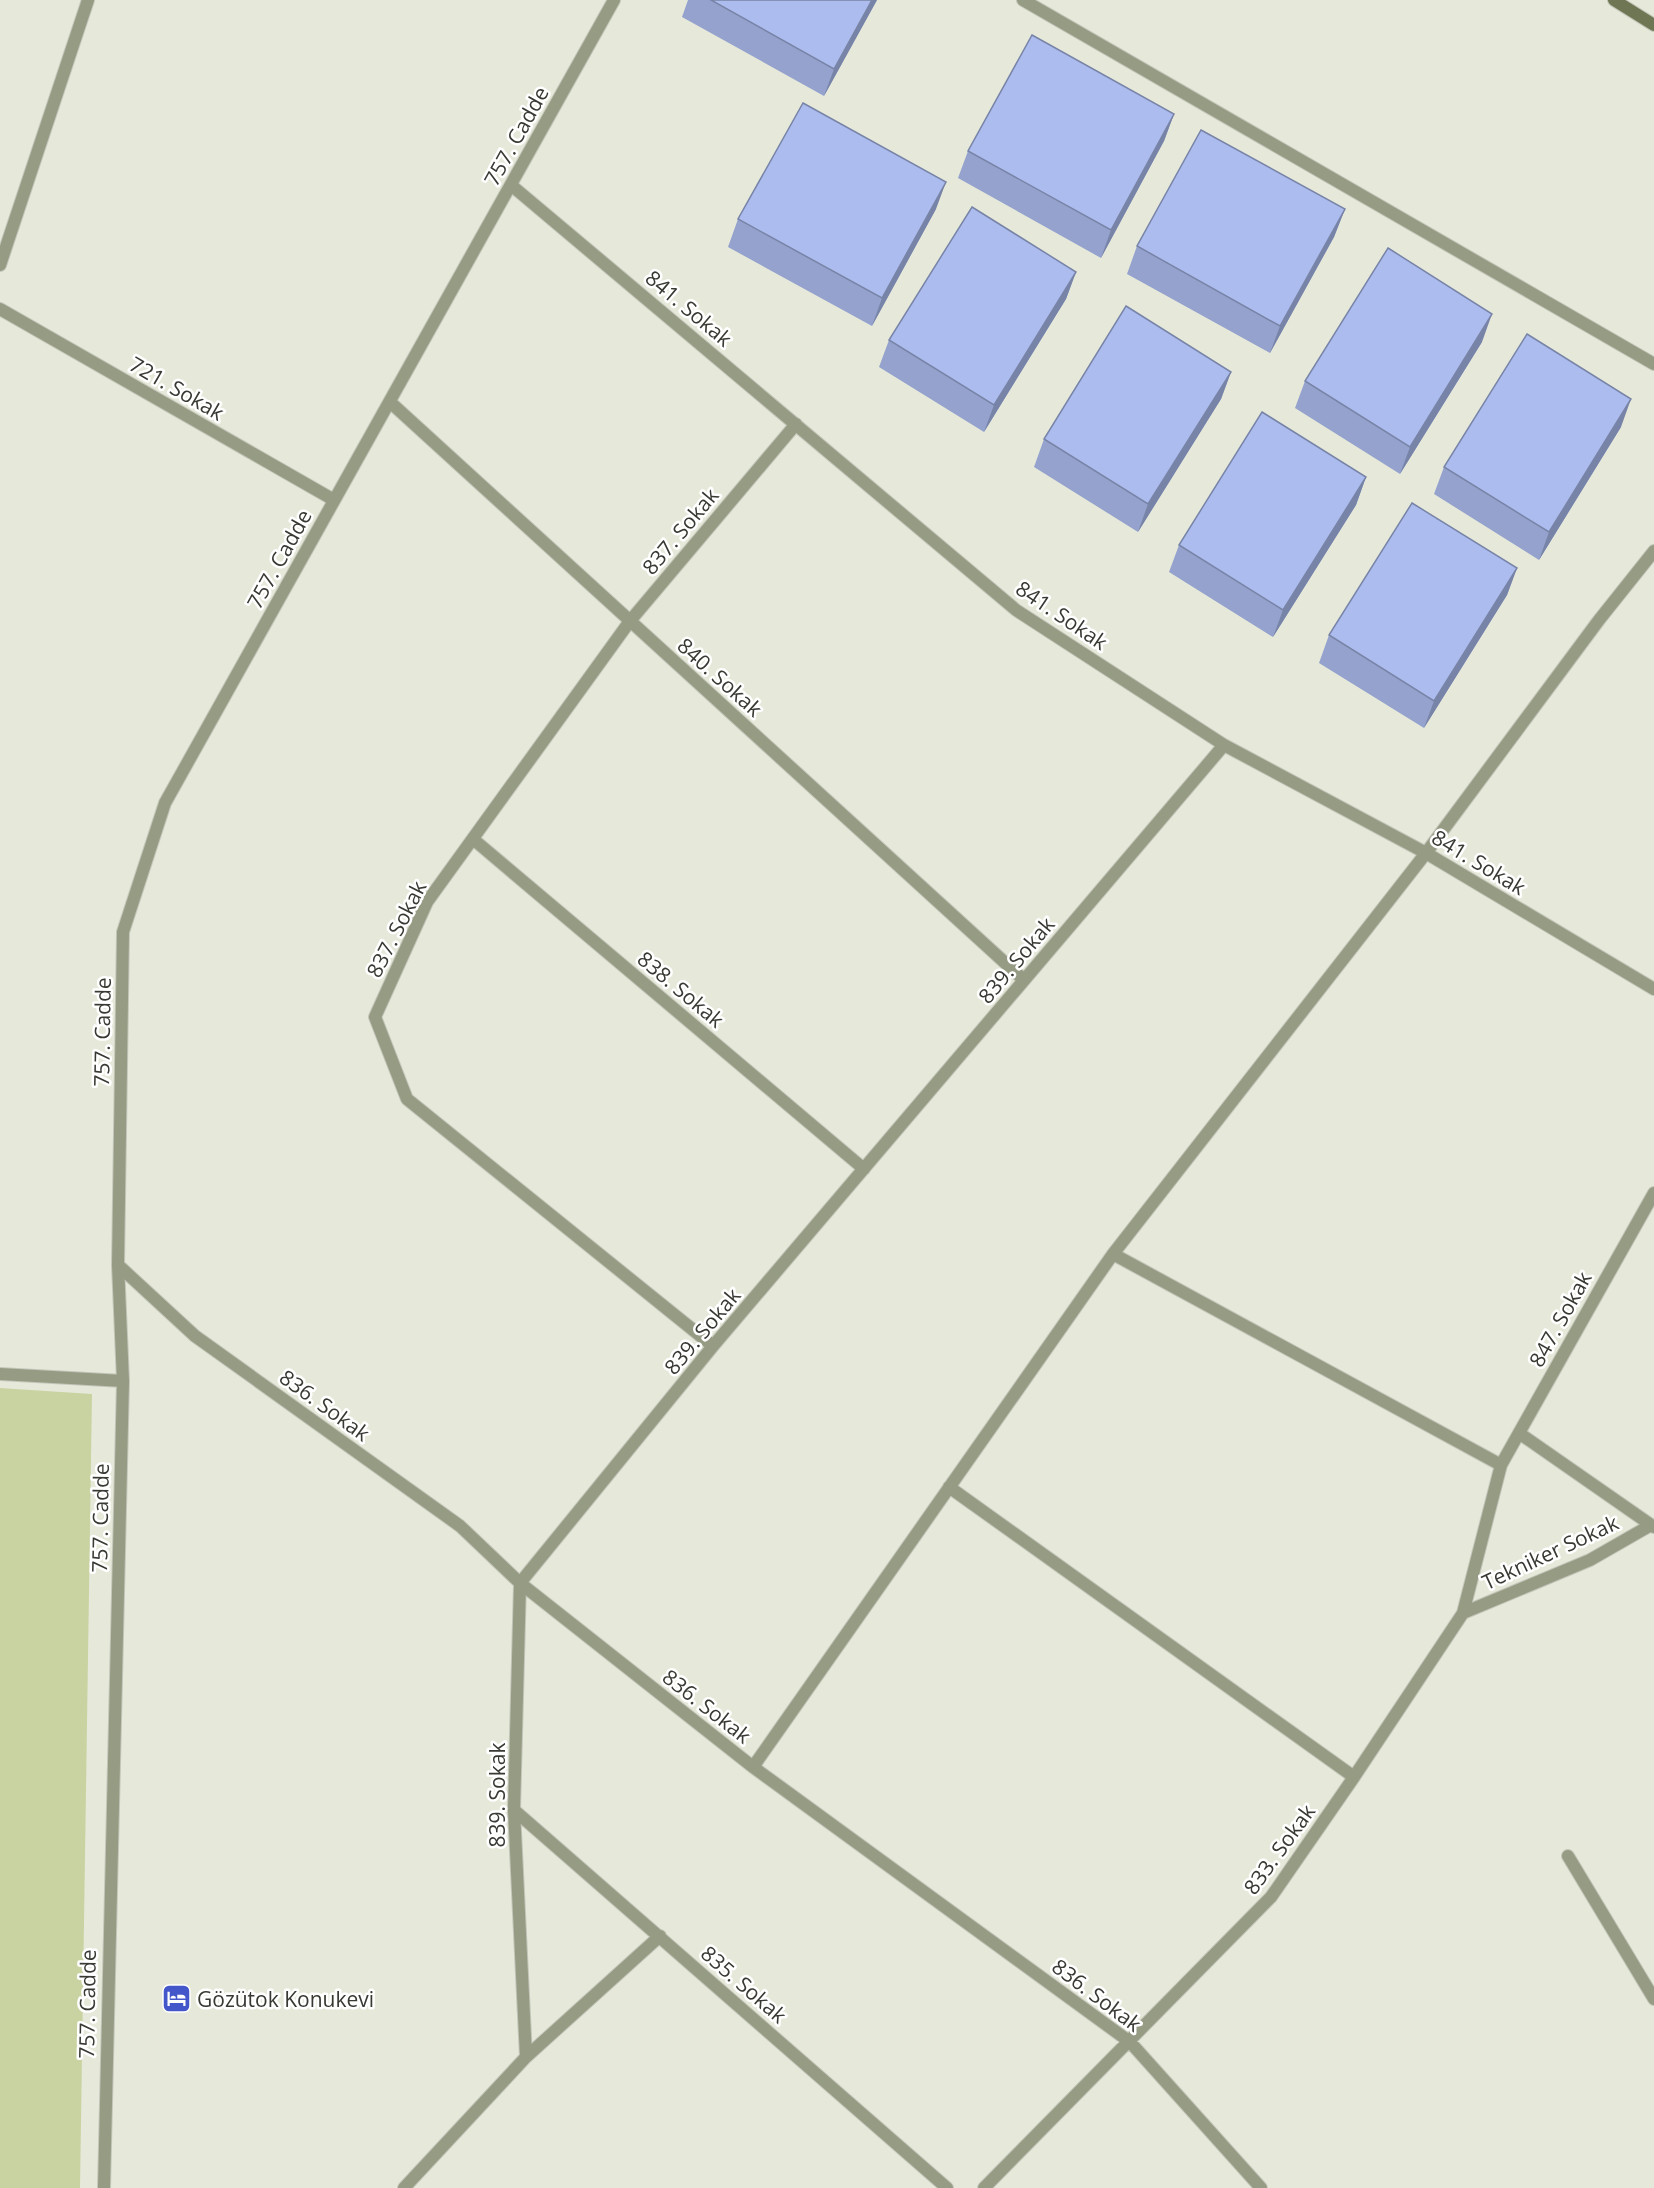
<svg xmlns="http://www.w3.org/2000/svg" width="1654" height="2188" font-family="'Open Sans',sans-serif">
<rect width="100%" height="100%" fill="#e6e9da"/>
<path fill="#c9d3a2" d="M0 1388 92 1394 80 2188H0Z"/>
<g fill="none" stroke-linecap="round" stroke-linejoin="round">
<defs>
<path id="service" d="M1568 1856 1654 1999"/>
<path id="minor" d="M1023 0 1654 364
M511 185 1016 610 1224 745 1426 853 1654 989
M0 265 88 0
M0 309 334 500
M390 402 1024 980
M473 839 864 1169
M1113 1254 1501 1465
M118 1265 195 1336 460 1526 520 1583 753 1767 1130 2042 1261 2188
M713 1346 407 1099 375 1017 427 902 630 621 796 424
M0 1374 123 1381
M1519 1433 1654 1527
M949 1487 1354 1777
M1463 1613 1590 1560 1651 1525
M753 1767 1113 1254 1426 853 1599 620 1654 551
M514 1810 947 2188
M526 2057 514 1810 520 1583 713 1346 1224 745
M104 2188 123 1381 118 1265 123 932 165 803 614 0
M404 2188 526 2057 660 1936
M984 2188 1271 1897 1354 1777 1463 1613 1501 1465 1654 1193"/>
<path id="secondary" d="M1614 0 1654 25"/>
</defs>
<use href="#service" stroke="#c3c6b9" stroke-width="14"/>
<use href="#minor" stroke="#c3c6b9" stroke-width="14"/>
<use href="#secondary" stroke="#c3c6b9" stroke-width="14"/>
<use href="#service" stroke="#969b84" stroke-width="12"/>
<use href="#minor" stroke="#969b84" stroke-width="12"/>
<use href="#secondary" stroke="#6f7654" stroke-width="12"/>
</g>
<path fill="#94a2cd" d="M688 0H877L824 96 682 17Z
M1174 114 1164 141 1101 258 958 178 968 151Z
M936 209 872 326 728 247 738 219Z
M1345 209 1334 237 1270 353 1127 274 1137 246Z
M1076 272 1066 299 984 432 879 367 889 340Z
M1482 342 1400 474 1295 408 1305 381Z
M1231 372 1221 399 1138 532 1034 467 1044 439Z
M1621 427 1539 560 1434 494 1444 467Z
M1366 477 1356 505 1273 637 1169 572 1179 545Z
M1517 568 1507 595 1424 728 1319 663 1329 635Z"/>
<path fill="#7884a7" d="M872 0H877L824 96 834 69Z
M1174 114 1164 141 1101 258 1111 230Z
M946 182 936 209 872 326 882 298Z
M1345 209 1334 237 1270 353 1280 326Z
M1076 272 1066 299 984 432 994 405Z
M1492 314 1482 342 1400 474 1410 447Z
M1231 372 1221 399 1138 532 1148 504Z
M1631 399 1621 427 1539 560 1549 532Z
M1366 477 1356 505 1273 637 1283 610Z
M1517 568 1507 595 1424 728 1434 701Z"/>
<path fill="#acbcee" stroke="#7884a7" stroke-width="1.5" d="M711 0H872L834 69Z
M1032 35 1174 114 1111 230 968 151Z
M803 103 946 182 882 298 738 219Z
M1201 130 1345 209 1280 326 1137 246Z
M972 207 1076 272 994 405 889 340Z
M1388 248 1492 314 1410 447 1305 381Z
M1126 306 1231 372 1148 504 1044 439Z
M1527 334 1631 399 1549 532 1444 467Z
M1262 412 1366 477 1283 610 1179 545Z
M1412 503 1517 568 1434 701 1329 635Z"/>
<defs>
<symbol id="hotel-square" viewBox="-11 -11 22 22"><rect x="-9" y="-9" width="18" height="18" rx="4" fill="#4357cb" stroke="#fff"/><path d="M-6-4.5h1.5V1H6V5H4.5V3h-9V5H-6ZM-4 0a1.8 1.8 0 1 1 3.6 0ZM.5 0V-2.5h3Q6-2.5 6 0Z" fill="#fff"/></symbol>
</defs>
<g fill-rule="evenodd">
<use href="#hotel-square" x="160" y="1982" width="33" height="33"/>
</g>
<g text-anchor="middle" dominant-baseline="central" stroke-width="5" stroke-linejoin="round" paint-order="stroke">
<g font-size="21" fill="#383933" stroke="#fff">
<text transform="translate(516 136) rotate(-61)">757. Cadde</text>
<text transform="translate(689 308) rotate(40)">841. Sokak</text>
<text transform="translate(177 388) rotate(30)">721. Sokak</text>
<text transform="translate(680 531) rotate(-50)">837. Sokak</text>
<text transform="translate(279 559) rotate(-61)">757. Cadde</text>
<text transform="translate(1062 615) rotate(34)">841. Sokak</text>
<text transform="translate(720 677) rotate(42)">840. Sokak</text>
<text transform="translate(1479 862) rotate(31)">841. Sokak</text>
<text transform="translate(396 929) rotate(-63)">837. Sokak</text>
<text transform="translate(1016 960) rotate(-50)">839. Sokak</text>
<text transform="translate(681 989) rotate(40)">838. Sokak</text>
<text transform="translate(102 1032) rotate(-89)">757. Cadde</text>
<text transform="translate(1560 1319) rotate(-61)">847. Sokak</text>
<text transform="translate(702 1331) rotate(-50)">839. Sokak</text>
<text transform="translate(325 1405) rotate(36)">836. Sokak</text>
<text transform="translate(100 1518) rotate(-89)">757. Cadde</text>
<text transform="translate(1550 1552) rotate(-25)">Tekniker Sokak</text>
<text transform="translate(707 1706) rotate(38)">836. Sokak</text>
<text transform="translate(497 1795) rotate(-90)">839. Sokak</text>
<text transform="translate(1279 1849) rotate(-54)">833. Sokak</text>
<text transform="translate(744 1984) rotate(41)">835. Sokak</text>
<text transform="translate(1097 1995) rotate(37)">836. Sokak</text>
<text transform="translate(87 2004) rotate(-89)">757. Cadde</text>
</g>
<g font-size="21" fill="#383933" stroke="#fff" text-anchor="start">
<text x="197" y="1999">Gözütok Konukevi</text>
</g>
</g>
</svg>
